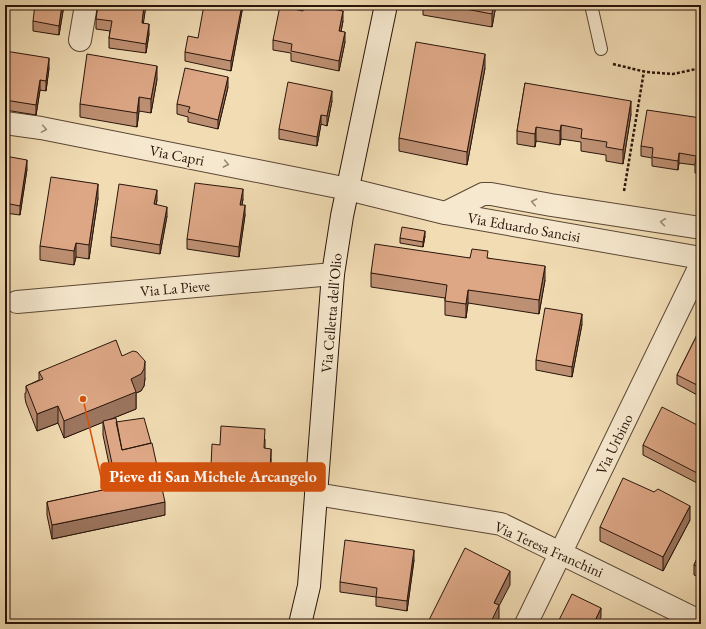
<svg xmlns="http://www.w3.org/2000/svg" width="706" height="629" font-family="'EB Garamond',serif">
<rect width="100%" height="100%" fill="#f1dcb4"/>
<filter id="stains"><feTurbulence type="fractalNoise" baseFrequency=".005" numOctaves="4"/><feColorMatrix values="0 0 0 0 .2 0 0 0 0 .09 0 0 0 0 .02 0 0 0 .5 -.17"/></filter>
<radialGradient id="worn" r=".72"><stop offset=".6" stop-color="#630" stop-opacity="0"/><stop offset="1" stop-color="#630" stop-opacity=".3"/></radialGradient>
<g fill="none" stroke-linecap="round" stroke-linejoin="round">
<defs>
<path id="lane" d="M591 5 601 49"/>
<path id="street" d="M80 40 86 5
M5 123 41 128 348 189 445 213 701 258
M445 213 483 194H491L551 205 701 228
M17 302 333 274
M316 494 501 524 701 622
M526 624 701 264"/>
<path id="secondary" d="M300 624 309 586 333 274 342 216 386 5"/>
</defs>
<use href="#lane" stroke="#5b4734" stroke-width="14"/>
<use href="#street" stroke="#5b4734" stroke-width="24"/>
<use href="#secondary" stroke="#29150a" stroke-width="24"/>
<path stroke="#29150a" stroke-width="2.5" stroke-dasharray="3 2" stroke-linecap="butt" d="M613 64 646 72 673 74 701 68
M624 191 644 71"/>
<use href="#lane" stroke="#f6e8ce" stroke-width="12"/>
<use href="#street" stroke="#f6e8ce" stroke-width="22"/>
<use href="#secondary" stroke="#f6e8ce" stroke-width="22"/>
</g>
<path fill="#be9073" stroke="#29150a" d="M64 5 59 35 33 31V21Z
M98 5H146L143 23 149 34 146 53 109 48V38L110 31 96 29V19Z
M242 5V11L231 71 185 61V52L198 38Z
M423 5H496L492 27 423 15Z
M343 21 341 32 345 42 339 71 291 61V53L273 50V40Z
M5 51 49 68 46 91 40 90 36 115 5 110Z
M485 68 467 165 399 151V138Z
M157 79 151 113 139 111 137 127 80 117V104Z
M525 83 631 114 623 164 606 161V155L581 151V142L561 139 560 145 536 141 535 147 517 144V131Z
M228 87 218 129 188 122V117L177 114V104Z
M332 101 327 126 321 124 317 146 279 139V129Z
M701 118V174L695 173V165L679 163 678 170 652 166V158L641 156V146Z
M5 156 27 169 20 215 5 213Z
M98 198 89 259 76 257 74 265 40 260V246Z
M243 199 242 205 245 215 239 257 187 249V239Z
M157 200 156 205 167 216 160 254 111 246V237Z
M425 236 423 247 400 243V238Z
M470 258H488L545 280 539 314 468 303 466 318 445 315V298L371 287V273Z
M582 324 572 377 536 370V360Z
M701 327V397L677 384V375Z
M122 356 145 378 144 386 141 391 136 393V409L111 419 116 422 165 515 52 539 47 515V502L114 488 103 435V422L64 438 58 423 37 431 26 403 25 398V393H26V386L39 380V372Z
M701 427V485L643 455V445Z
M265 439V448L271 459 270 480 211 476V466L220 445Z
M690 520 663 571 600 541V527Z
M701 550V578L694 575V565Z
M414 560 407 611 376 606V597L340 592V582Z"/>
<path fill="#9b755e" stroke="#29150a" d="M62 5H64L59 35V26Z
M144 5H146L142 33V23Z
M242 5V11L231 71V61Z
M493 5H496L492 27V14Z
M343 11V21L339 41V31Z
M149 24V34L146 53V44Z
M345 32V42L339 71V61Z
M485 54V68L467 165V152Z
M49 58V68L46 91V81Z
M157 66V79L151 113V99Z
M228 77V87L218 129V120Z
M40 80V90L36 115V105Z
M332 91V101L327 126V116Z
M139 97V111L137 127V113Z
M631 101V114L623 164V150Z
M321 115V124L317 146V137Z
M561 125V139L560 145V131Z
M536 127V141L535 147V134Z
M679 153V163L678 170V161Z
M27 160V169L20 215V206Z
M98 184V198L89 259V245Z
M243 189V199L240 214V205Z
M157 190V200L154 214V204Z
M245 205V215L239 257V247Z
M167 207V216L160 254V245Z
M425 231V236L423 247V242Z
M6 237V247L5 252V242Z
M76 243V257L74 265V251Z
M545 266V280L539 314V300Z
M468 290V303L466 318V304Z
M582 314V324L572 377V367Z
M145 361V378L144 386 141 391 136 393V409L64 438V421L131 379Z
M58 406V423L37 431V414Z
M271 449V459L270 480V470Z
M165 502V515L52 539V525Z
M690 506V520L663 571V557Z
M414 550V560L407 611V601Z
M510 571V585L499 606V619L497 624H490L494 603Z
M601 608V617L598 624H594V623Z"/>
<path fill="#dda786" stroke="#29150a" d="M35 5H62L59 26 33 21Z
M98 5H144L142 23 149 24 146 44 109 38 112 21 96 19Z
M204 5H242L231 61 185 52 188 36 198 38Z
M314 5 343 11 339 31 345 32 339 61 291 51 292 44 273 40 280 6 303 11 304 7 312 9Z
M445 5H493L492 14Z
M416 42 485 54 467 152 399 138Z
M5 51 49 58 46 81 40 80 36 105 5 100Z
M87 54 157 66 151 99 139 97 137 113 80 104Z
M185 68 228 77 218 120 188 112 190 107 177 104Z
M288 82 332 91 327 116 321 115 317 137 279 129Z
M525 83 631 101 623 150 606 147 607 142 581 138 582 129 561 125 560 131 536 127 535 134 517 131Z
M647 110 701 118V164H695L696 156 679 153 678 161 652 157 653 148 641 146Z
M5 156 27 160 20 206 5 203Z
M51 177 98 184 89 245 76 243 74 251 40 246Z
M195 183 243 189 240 205H245L239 247 187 239Z
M119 184 157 190 154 204 167 207 160 245 111 237Z
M402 227 425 231 423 242 400 238Z
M375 244 470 258 472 249 488 251 487 258 545 266 539 300 468 290 466 304 445 301 447 285 371 273Z
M545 308 582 314 572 367 536 360Z
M701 327V387L677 375Z
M116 340 122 356 133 351 137 352 145 361 144 369 141 374 131 379 136 392 64 421 58 406 37 414 26 386 43 379 39 372Z
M662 407 701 427V475L643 445Z
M116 418 122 450 152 443 165 502 52 525 47 502 117 487 103 421Z
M144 418 151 443 122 450 116 422Z
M221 426 265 429 264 448 271 449 270 470 211 466 212 444 220 445Z
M623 478 654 492 658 489 690 506 663 557 600 527Z
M345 540 414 550 407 601 376 597 377 588 340 582Z
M465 548 510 571 494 603 499 605 490 624H427Z
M701 550V568L694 565Z
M572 594 601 608 594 623 597 624H557Z
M341 621 349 624H340Z"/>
<defs><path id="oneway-chevron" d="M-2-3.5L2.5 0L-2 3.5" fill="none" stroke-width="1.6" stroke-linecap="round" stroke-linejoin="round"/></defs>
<g stroke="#9a8976">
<use href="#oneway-chevron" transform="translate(44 129) rotate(10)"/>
<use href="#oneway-chevron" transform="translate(226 164) rotate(11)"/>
<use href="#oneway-chevron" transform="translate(534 202) rotate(-169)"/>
<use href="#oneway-chevron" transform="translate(663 222) rotate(-172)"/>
</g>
<g text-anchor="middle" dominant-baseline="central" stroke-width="3" stroke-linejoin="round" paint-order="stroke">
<g font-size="15" fill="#29150a" stroke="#f6e8ce">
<text transform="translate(177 155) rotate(11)">Via Capri</text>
<text transform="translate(524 227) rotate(10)">Via Eduardo Sancisi</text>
<text transform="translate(175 288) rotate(-5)">Via La Pieve</text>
<text transform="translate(331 313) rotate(-85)">Via Celletta dell'Olio</text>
<text transform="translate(614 444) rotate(-64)">Via Urbino</text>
<text transform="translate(549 549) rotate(24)">Via Teresa Franchini</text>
</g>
</g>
<path fill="none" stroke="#d5520c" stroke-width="1.5" d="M83 399L101 477"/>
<circle fill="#d5520c" stroke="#f6e8ce" stroke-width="1.5" cx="83" cy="399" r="4"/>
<rect fill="#d5520c" stroke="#d5520c" stroke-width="1.5" x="101" y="463" width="224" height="28" rx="4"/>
<g font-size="16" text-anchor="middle" font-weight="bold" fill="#fff">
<text x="213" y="482">Pieve di San Michele Arcangelo</text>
</g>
<rect width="706" height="629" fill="none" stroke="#f1dcb4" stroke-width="20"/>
<rect x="6" y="6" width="694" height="617" fill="none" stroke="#29150a" stroke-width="2"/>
<rect x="10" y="10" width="686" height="609" fill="none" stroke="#29150a"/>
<rect width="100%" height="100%" filter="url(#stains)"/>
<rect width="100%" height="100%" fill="url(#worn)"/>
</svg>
